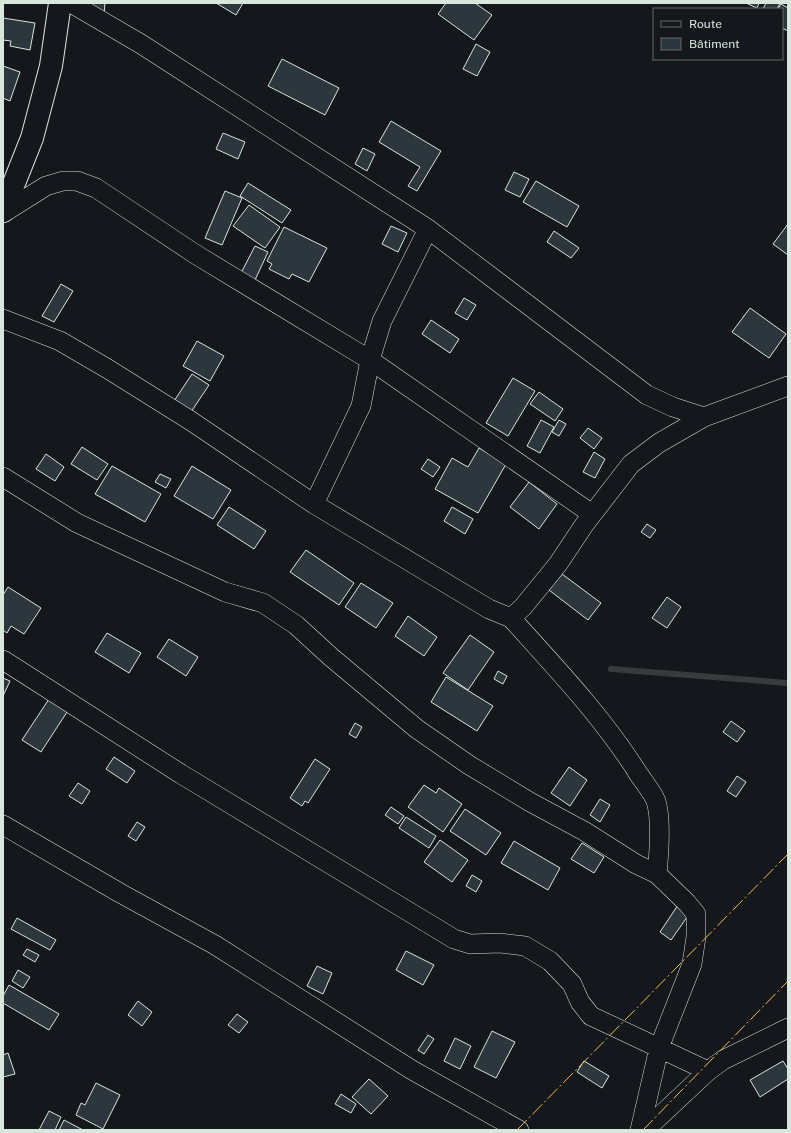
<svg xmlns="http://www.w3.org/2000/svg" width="791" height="1133" font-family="'Public Sans',sans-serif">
<rect width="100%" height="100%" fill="#14181c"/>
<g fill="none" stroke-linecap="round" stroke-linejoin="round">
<path stroke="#363b3e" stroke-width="6" d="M611 669 788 683"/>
</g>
<path fill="#2c363c" stroke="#d8e6dc" d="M83 3H105L104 14Z
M216 3H243L236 15Z
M446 3H475L492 15 474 40 438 14Z
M746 3H759L757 8Z
M766 3H780L777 9H763Z
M781 4 788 8V31L782 28V9H778Z
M3 18 35 23 30 50 10 46 11 41 3 40Z
M476 44 490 52 477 76 463 69Z
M282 59 339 88 325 115 268 86Z
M3 66 20 72 10 101 3 98Z
M391 121 441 151 417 191 408 186 420 167 379 142Z
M223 133 245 142 238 159 216 149Z
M363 148 375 154 367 171 355 164Z
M514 172 529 179 520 197 505 190Z
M536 181 579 206 567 227 523 202Z
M248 183 291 210 282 223 240 196Z
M225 191 242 198 222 245 205 238Z
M249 205 280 227 265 248 233 226Z
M788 224V255L773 244Z
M391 226 407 233 398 252 382 244Z
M284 227 327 248 309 282 292 274 289 279 269 269 272 264 267 261Z
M554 231 579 248 571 258 547 242Z
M255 246 268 252 255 280 241 273Z
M61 284 73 291 54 322 42 316Z
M464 298 476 305 467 320 455 313Z
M750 308 786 334 769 358 732 332Z
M431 320 459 339 450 353 422 334Z
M197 341 224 356 210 381 183 366Z
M192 374 209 385 191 412 174 401Z
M513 378 535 391 508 436 486 423Z
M539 392 563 409 555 421 530 404Z
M541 420 554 427 540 453 527 446Z
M559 420 566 424 559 436 552 432Z
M588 428 602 438 594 449 580 438Z
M82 447 108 464 97 480 71 464Z
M479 448 506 464 478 513 435 489 452 458 468 467Z
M594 452 605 459 595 478 583 472Z
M46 454 64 467 55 481 36 469Z
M428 459 440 467 433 477 421 469Z
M112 466 161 494 145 522 95 494Z
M192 466 231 490 213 519 174 496Z
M160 474 171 479 166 488 155 482Z
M529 482 557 504 539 529 510 507Z
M229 507 266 531 254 549 217 525Z
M452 507 473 519 465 534 444 521Z
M647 524 656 530 650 538 641 532Z
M306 550 354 583 339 605 290 572Z
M562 574 601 603 588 620 549 590Z
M361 583 393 603 376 628 345 607Z
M8 587 41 608 24 634 11 626 7 633 3 630V595Z
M667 597 681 607 667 628 652 618Z
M408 616 437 637 424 656 395 636Z
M107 633 141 653 129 673 95 652Z
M470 635 494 652 468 690 443 673Z
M169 639 198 657 186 676 157 657Z
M498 671 507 676 503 684 494 679Z
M446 677 493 706 477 731 431 702Z
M3 678 10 681 3 696Z
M49 699 67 712 41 752 22 740Z
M731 721 745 731 737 742 723 732Z
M355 723 362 727 356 738 349 734Z
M114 757 135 771 127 783 106 769Z
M315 759 330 769 308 803 305 801 302 806 290 798Z
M569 767 587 780 570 806 551 793Z
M737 776 746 782 736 797 727 791Z
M78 783 90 791 82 804 69 796Z
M424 785 436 793 439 788 462 804 443 832 408 807Z
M600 799 610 805 600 822 590 815Z
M391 807 404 816 398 824 385 815Z
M465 809 501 833 486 855 450 831Z
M406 817 436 836 429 848 399 828Z
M137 822 145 827 136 841 128 836Z
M440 840 468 860 452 882 424 862Z
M514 841 560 868 548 890 501 863Z
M582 843 604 857 594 873 571 859Z
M472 875 482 881 476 892 466 886Z
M678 905 690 913 671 940 660 932Z
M17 918 56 940 50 950 11 929Z
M27 949 39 955 35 962 23 955Z
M406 951 434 965 423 985 396 970Z
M317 966 332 973 323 994 307 986Z
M18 970 30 977 23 988 12 981Z
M9 985 59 1014 49 1030 3 1003V996Z
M138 1001 152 1012 142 1026 128 1015Z
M237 1014 248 1022 239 1033 228 1025Z
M492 1031 515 1042 496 1078 474 1067Z
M428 1035 434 1039 424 1054 418 1050Z
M455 1038 471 1046 460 1069 444 1061Z
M8 1053 15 1074 3 1077V1055Z
M584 1061 609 1076 602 1088 577 1072Z
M783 1061 788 1069V1079L760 1097 750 1080Z
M369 1079 388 1096 371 1114 352 1097Z
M96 1083 120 1095 103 1129 76 1115 81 1103 85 1105Z
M341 1094 356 1104 351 1113 335 1104Z
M49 1111 61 1117 55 1130H39Z
M64 1120 83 1130H59Z"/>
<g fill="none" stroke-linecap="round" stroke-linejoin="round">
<defs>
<path id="minor" d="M71 3 141 44 428 229 647 395 673 407 704 417
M3 213 46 186 63 181H77L96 188 195 254 370 360 592 514
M3 319 60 341 108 369 191 421 314 504 489 609 511 618 523 607 558 564 584 525 631 464 659 443 704 417 788 386
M3 477 77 523 225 592 263 603 296 625 331 657 417 729 469 765 530 802 584 831 636 864 657 874 687 903 696 914V937L692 964 659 1048 640 1130
M314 504 361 406 370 360 382 321 428 229
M511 618C555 667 601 715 636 770 642 780 652 791 656 801 662 821 659 854 657 874
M3 660 181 774 454 939 470 944 500 943 525 946 550 961 572 984 580 1002 591 1016 708 1071
M3 825 120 893 215 945 412 1070 519 1130
M645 1130 708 1071 723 1060 788 1028"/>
<path id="tertiary" d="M3 211 32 138 51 66 60 3"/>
</defs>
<use href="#minor" stroke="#d8e6dc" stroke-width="20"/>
<use href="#tertiary" stroke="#d8e6dc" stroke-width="24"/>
<use href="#minor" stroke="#14181c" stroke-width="19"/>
<use href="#tertiary" stroke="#14181c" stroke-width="22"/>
<path stroke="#ffb74d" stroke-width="1" stroke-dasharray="14 3 2 3" stroke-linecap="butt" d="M517 1130 788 854
M643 1130 788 981"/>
</g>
<rect width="791" height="1133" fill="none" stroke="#d8e6dc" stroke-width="8"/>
<rect x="653" y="8" width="130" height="52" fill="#14181c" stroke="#626a69"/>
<rect x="661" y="21" width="20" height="6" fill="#14181c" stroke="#626a69"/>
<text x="689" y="28" font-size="12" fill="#d8e6dc">Route</text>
<rect x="661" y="38" width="20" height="12" fill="#2c363c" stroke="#626a69"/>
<text x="689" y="48" font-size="12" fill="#d8e6dc">Bâtiment</text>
</svg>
